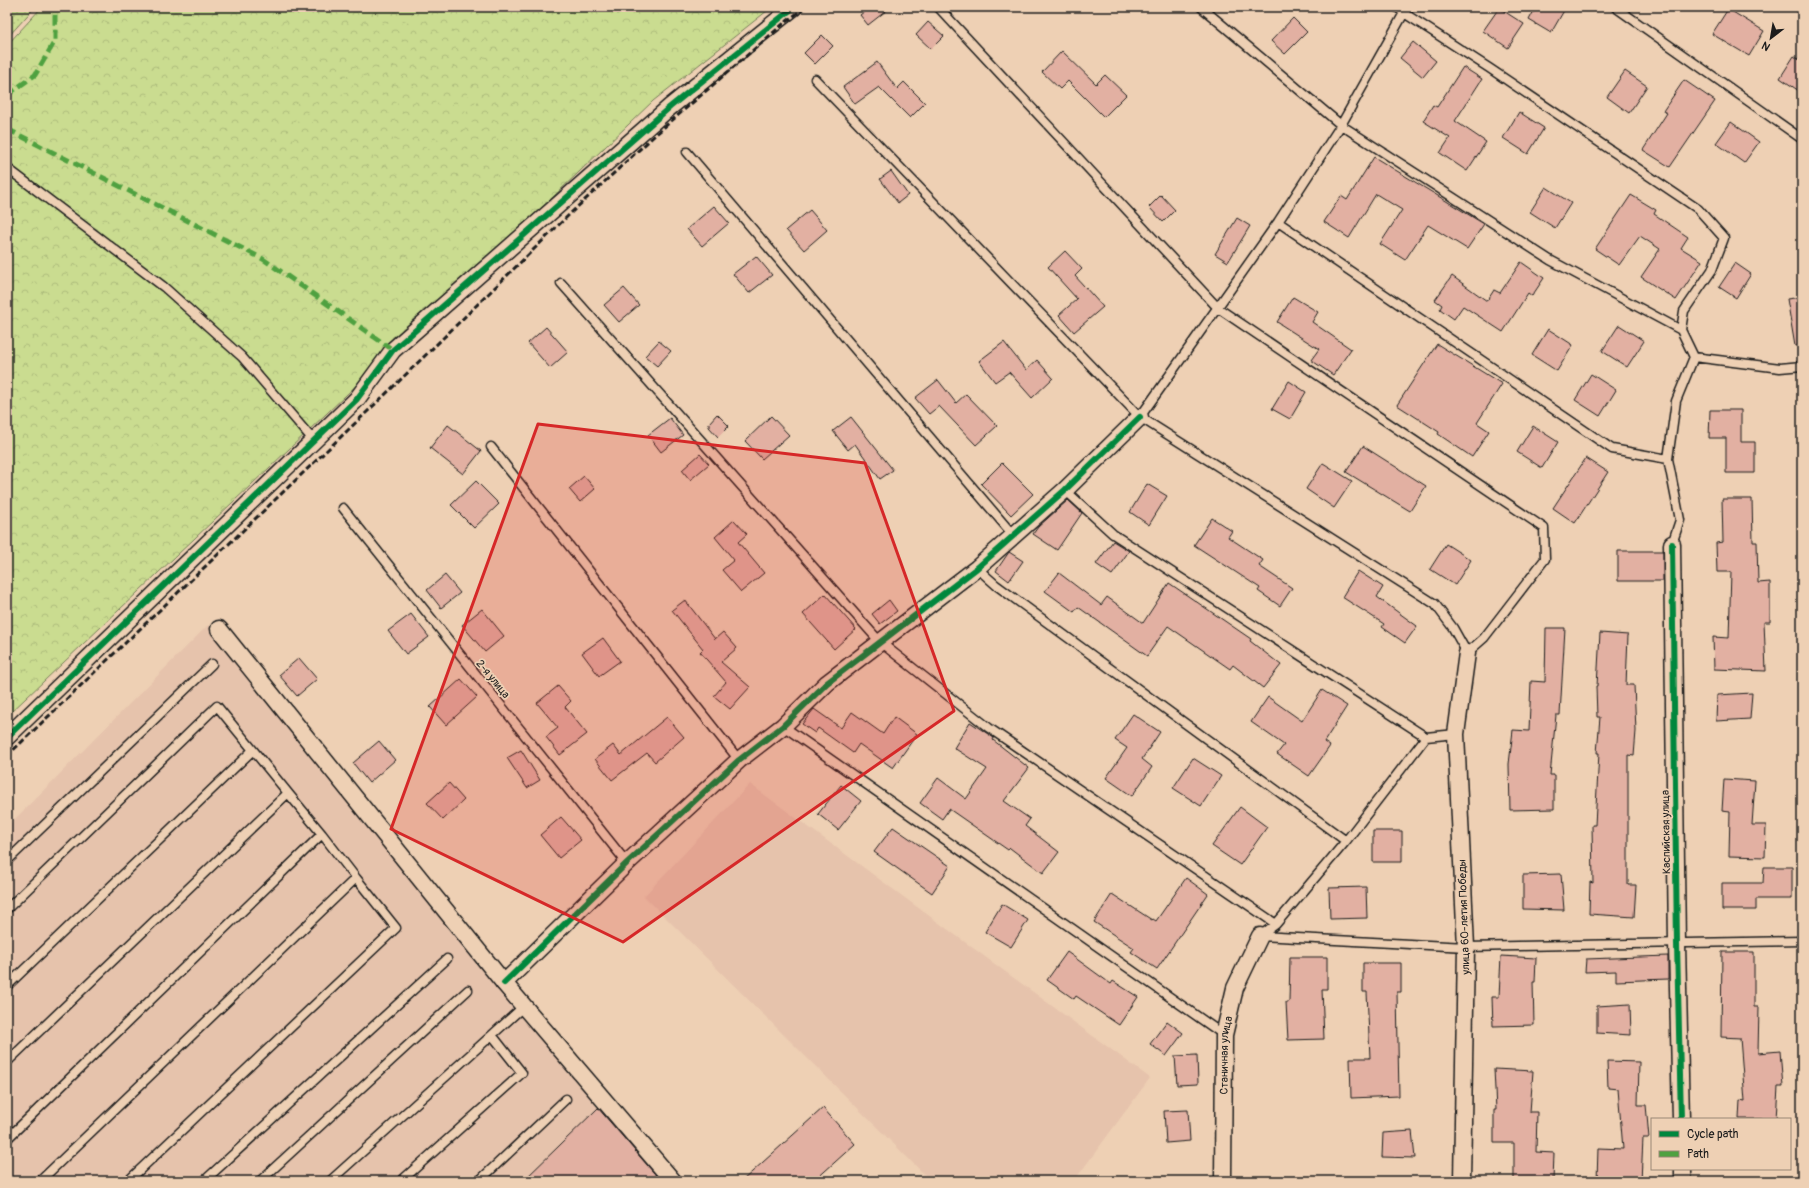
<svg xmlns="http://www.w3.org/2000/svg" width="1809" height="1188" font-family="Pangolin,sans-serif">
<defs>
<pattern id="green-dots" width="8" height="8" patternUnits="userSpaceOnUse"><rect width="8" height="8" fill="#cadc90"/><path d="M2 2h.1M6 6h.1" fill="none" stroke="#adbc7c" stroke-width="1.8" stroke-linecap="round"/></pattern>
<pattern id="forest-crowns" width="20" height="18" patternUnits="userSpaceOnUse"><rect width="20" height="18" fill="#cadc90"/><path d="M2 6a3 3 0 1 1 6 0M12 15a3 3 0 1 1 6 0" fill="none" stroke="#adbc7c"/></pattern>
</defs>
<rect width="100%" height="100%" fill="#eed0b4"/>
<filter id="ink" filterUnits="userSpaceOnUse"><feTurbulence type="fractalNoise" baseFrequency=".025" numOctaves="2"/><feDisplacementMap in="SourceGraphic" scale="8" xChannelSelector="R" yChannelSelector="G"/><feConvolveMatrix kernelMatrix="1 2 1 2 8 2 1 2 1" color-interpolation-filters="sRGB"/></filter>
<g filter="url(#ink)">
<path fill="#e6c3ac" d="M208 625 598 1108 523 1181H7V827Z
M750 784 1150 1078 1074 1181H931L644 896Z"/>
<path fill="url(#green-dots)" stroke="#737c56" d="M7 7H35L7 38Z"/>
<path fill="url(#forest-crowns)" stroke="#737c56" d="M42 7H772L653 101 382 361 7 716V45Z"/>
<path fill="#e2b0a2" stroke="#1c1c1c" d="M870 7H891L868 25 860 15Z
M1536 7H1566L1551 33 1529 20Z
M1499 8 1524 24 1508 48 1483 31Z
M1728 9 1764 31 1749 56 1712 34Z
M1293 18 1307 32 1285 54 1271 41Z
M928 22 944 36 931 49 916 35Z
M822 35 833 46 815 64 804 53Z
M1413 42 1436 61 1423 77 1400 58Z
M1062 51 1096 84 1105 75 1126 95 1104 117 1068 81 1060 89 1042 72Z
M1794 56 1802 62V93L1780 78Z
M877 62 897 89 904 82 925 103 910 118 879 87 855 104 843 87Z
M1463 67 1482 79 1455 121 1486 142 1467 171 1440 153 1450 138 1423 121 1433 105 1437 107Z
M1625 71 1647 86 1629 113 1607 97Z
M1684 80 1715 101 1670 167 1643 150 1667 113 1663 111Z
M1519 112 1544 128 1528 154 1503 138Z
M1731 122 1759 142 1744 163 1716 143Z
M1374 157 1484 224 1467 249 1428 225 1405 260 1380 244 1402 210 1376 194 1349 238 1324 222 1341 196 1347 200Z
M891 171 908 195 898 203 880 179Z
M1546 187 1571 203 1555 228 1530 212Z
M1161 195 1175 210 1163 222 1149 207Z
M1631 195 1656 210 1654 214 1688 237 1681 248 1702 261 1676 300 1641 277 1660 249 1640 236 1619 265 1595 249Z
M714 206 729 223 702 246 687 229Z
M810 210 827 230 804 250 786 230Z
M1237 218 1250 226 1228 262 1215 254Z
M1065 251 1082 269 1075 276 1103 307 1074 332 1059 315 1077 299 1048 267Z
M756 256 772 275 749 293 733 274Z
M1521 262 1544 278 1532 296 1528 293 1503 332 1463 306 1454 319 1440 309 1442 305 1435 300 1452 276 1487 301 1494 290 1500 293Z
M1735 263 1751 274 1736 298 1719 287Z
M624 288 639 305 619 322 604 305Z
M1293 297 1318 312 1312 322 1351 349 1333 375 1311 360 1319 349 1277 322Z
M1802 297V346H1795L1787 299Z
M1619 325 1644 341 1627 367 1602 351Z
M546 327 568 352 550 368 528 343Z
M1548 329 1573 345 1557 371 1532 355Z
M659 341 671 351 657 366 645 356Z
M1004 342 1026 370 1037 360 1053 378 1032 398 1009 372 995 382 979 361Z
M1437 344 1502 384 1477 423 1489 431 1472 457 1438 434 1439 432 1397 405Z
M1591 374 1616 390 1600 416 1575 400Z
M938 380 956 403 966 394 997 426 976 445 939 406 929 414 915 398Z
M1289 381 1306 392 1290 419 1272 409Z
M1710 410H1741V442H1755V473H1726V438H1709Z
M717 414 729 426 718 437 709 427V423Z
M771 416 789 435 762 459 745 441Z
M851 417 893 470 880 479 855 444 848 450 833 431Z
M670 418 683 435 661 452 648 435Z
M448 425 481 451 463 474 430 448Z
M1533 426 1558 442 1542 468 1517 452Z
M1363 446 1426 486 1410 511 1346 472Z
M700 454 709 464 690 480 682 470Z
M1586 458 1608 472 1575 523 1553 508Z
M1002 463 1033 494 1011 515 981 484Z
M1323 463 1352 481 1334 508 1306 489Z
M584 476 595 489 580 502 569 489Z
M476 481 499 504 474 528 451 505Z
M1147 484 1167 496 1149 525 1130 512Z
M1722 499H1752L1753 542H1757L1758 583 1770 582V622H1764L1766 671 1714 669 1713 637 1729 638 1731 572H1717L1716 543 1723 542Z
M1068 500 1082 513 1057 550 1033 534 1038 527Z
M1212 518 1232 531 1228 537 1263 560 1259 566 1292 588 1280 606 1258 591 1260 588 1194 545Z
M734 520 747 534 738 542 764 573 741 592 722 570 734 560 715 537Z
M1113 541 1129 551 1112 575 1096 564Z
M1446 544 1471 560 1455 585 1430 569Z
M1618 551H1663V581H1618Z
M1009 552 1023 561 1009 581 996 571Z
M1358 571 1383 587 1377 597 1417 626 1405 643 1382 627 1384 624 1342 597Z
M1059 573 1101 605 1107 597 1143 623 1169 583 1251 639 1250 641 1281 665 1263 688 1233 665 1230 669 1168 626 1147 656 1078 607 1074 612 1045 591Z
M445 575 460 593 441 608 427 590Z
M825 594 856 629 834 649 803 614Z
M685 600 715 639 723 632 737 648 721 662 750 687 730 709 714 696 726 682 700 652 703 649 672 610Z
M889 600 897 611 880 624 872 614Z
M482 609 504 636 485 652 462 625Z
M411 614 429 637 406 654 388 631Z
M1546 628H1565L1560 715H1556L1550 775H1554V809L1510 810 1509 764 1513 730 1529 731 1531 681 1545 682Z
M1600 633 1628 635 1626 685H1634L1636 731 1634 756 1628 755V885H1636L1634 917 1589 914 1590 882 1593 883 1592 825H1595L1599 753H1597L1600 717H1597L1596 686H1597Z
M603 638 620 661 599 676 582 653Z
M299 658 317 679 297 696 279 675Z
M461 679 477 697 446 725 430 707Z
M558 686 571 701 565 707 587 734 560 755 546 737 558 728 537 703Z
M1322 690 1347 706 1324 742 1330 746 1309 776 1277 754 1284 745 1251 722 1268 697 1302 721Z
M1752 693 1750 719 1716 721 1717 695Z
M814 709 841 728 852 712 883 734 894 717 917 734 893 768 859 744 853 753 818 728 815 733 802 724Z
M1133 714 1160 732 1142 759 1152 767 1132 796 1106 778 1127 748 1115 740Z
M667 717 684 737 655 762 647 753 612 780 595 759 613 745 621 755Z
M970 722 994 738 993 740 1029 768 1004 801 1030 819 1025 826 1059 852 1043 873 1010 848 1008 850 949 809 942 819 920 803 938 778 966 799 987 769 954 748Z
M379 741 395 760 369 783 353 763Z
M521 750 540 780 527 788 507 758Z
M1193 758 1221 776 1201 806 1173 788Z
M1724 779 1755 781 1752 825H1766L1765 857 1729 856 1730 812 1722 811Z
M449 783 464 800 443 820 427 803Z
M841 785 861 801 838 830 818 814Z
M1240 807 1267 827 1240 865 1212 846Z
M561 817 581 840 559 858 540 835Z
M893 827 950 866 932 893 874 852Z
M1373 831H1402V862H1373Z
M1764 867H1792V899H1756V910H1722V883H1763Z
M1561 874 1564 910 1523 909V875Z
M1186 878 1208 894 1157 969 1131 952 1134 948 1094 922 1112 894 1152 920 1153 919 1156 921Z
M1366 887 1367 918 1330 919 1329 888Z
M1002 904 1028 920 1011 947 985 932Z
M1067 952 1111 984 1113 981 1138 997 1119 1025 1076 996 1074 999 1047 980Z
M1722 952H1754V1007H1759L1758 1053 1780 1051 1783 1087H1778L1776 1119H1739L1740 1100 1745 1101 1740 1038 1721 1037Z
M1501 956 1536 958 1535 982H1533L1534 1025 1493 1026 1492 997H1499Z
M1668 956V979L1616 981V971L1585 972 1586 959Z
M1290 957H1327V989H1322L1324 1039 1288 1040 1286 1002H1289Z
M1363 963H1401V992H1397L1399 1096 1351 1098 1350 1058H1370L1367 992H1363Z
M1630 1004 1631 1035 1597 1033V1006Z
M1167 1021 1183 1033 1166 1056 1150 1044Z
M1197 1055 1198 1084 1177 1085 1175 1056Z
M1607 1061 1639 1062 1638 1105H1646L1649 1138H1643L1641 1181H1597L1598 1148 1623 1149 1618 1089 1608 1088Z
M1494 1069 1533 1071 1530 1112H1537L1536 1152 1554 1153 1553 1181H1514V1143H1494V1110H1496Z
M598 1108 661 1181H523Z
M823 1108 855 1144 814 1181H742Z
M1188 1110 1190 1141 1166 1143 1164 1111Z
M1412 1131 1415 1158 1382 1157 1383 1133Z"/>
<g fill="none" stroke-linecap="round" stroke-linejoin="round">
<defs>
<path id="lane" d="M1201 7 1341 125 1550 260 1681 330 1694 357
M1397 7 1404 13 1409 7
M1615 7 1802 139
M815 79 1140 417 1435 604 1453 628 1467 653 1484 638 1545 559 1544 528 1218 308 938 7
M687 152 1014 536
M7 168 164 287 242 357 314 441
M1278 222 1612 449 1668 459
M561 283 880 642 989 728 1276 924
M1140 417 1278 222 1341 125 1404 13 1489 68 1698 209 1724 238 1712 270 1684 311 1681 330
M491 447 739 760
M1065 490 1113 534 1426 737
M343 508 627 863
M1672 544 1680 520 1668 459 1676 401 1694 357 1780 368 1802 366
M977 568 996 585 1346 841
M783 726 1224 1035
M288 793 322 834
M7 861 212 664
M7 909 217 706 253 750 7 986
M1260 936 1466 947 1802 941
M1260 936 1276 924 1346 841 1426 737 1456 734
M492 1035 524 1006
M7 1062 288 793 253 750
M7 1139 322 834 356 878
M40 1181 356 878 396 928 128 1181
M204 1181 447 959
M260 1181 468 990
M330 1181 492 1035 522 1073 401 1181
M479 1181 566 1099"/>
<g id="street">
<path d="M1672 544 1677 944 1681 1119"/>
<path d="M219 629 504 983 673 1181"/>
<path d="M7 737 357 399 393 350 670 107 794 7"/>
<path d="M504 983 627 863 739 760 783 726 827 683 977 568 1065 490 1140 417"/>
<path d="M1683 1169V1181"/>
<path id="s1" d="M1223 1181 1224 1035 1235 988 1260 936"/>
<path d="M1462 1181 1466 947 1456 734 1467 653"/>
</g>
</defs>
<use href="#lane" stroke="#1c1c1c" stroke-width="11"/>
<use href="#street" stroke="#1c1c1c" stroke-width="19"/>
<use href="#lane" stroke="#eed0b4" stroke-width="8"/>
<use href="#street" stroke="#eed0b4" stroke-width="16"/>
<path stroke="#1c1c1c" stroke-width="3" stroke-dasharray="6 3" stroke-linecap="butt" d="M7 756 392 388 574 210 654 136 782 25 805 7"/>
<path stroke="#4fa141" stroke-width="5" stroke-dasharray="10 5" stroke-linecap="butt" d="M7 95 35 75 55 41V7
M7 129 263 259 393 350"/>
<defs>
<path id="cycleway" d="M1672 544 1677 944 1681 1119
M7 737 357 399 393 350 670 107 794 7
M504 983 627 863 739 760 783 726 827 683 977 568 1065 490 1140 417"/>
</defs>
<use href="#cycleway" stroke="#eed0b4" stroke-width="8"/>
<use href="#cycleway" stroke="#00873e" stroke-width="6"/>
</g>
</g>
<path fill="#d62828" fill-opacity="0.2" stroke="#d62828" stroke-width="3" stroke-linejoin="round" d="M538 424 865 463 954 711 623 942 391 829Z"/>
<g text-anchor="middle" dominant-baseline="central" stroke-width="3.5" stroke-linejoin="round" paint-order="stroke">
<g font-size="11" fill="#1c1c1c" stroke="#eed0b4">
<text transform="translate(493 679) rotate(51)">2-я улица</text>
<text transform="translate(1666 832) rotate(-91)">Каспийская улица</text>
<text transform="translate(1464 917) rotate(-92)">улица 60-летия Победы</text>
<text stroke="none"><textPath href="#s1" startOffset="126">Станичная улица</textPath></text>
</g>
</g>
<rect width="1809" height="1188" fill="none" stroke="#eed0b4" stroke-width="24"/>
<rect x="12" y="12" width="1785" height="1164" fill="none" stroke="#1c1c1c" stroke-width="1.5" filter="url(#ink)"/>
<rect x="1651" y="1118" width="140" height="52" fill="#eed0b4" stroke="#9a8877"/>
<rect x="1659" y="1131" width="20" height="6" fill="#00873e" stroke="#9a8877"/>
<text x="1687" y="1138" font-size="12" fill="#1c1c1c">Cycle path</text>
<rect x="1659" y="1151" width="20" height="6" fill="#4fa141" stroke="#9a8877"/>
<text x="1687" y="1158" font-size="12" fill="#1c1c1c">Path</text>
<g transform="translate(1771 38) rotate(211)" stroke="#eed0b4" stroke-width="3" paint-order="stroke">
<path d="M0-3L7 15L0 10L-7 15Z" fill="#1c1c1c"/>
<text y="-6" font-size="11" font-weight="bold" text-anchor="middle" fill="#1c1c1c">N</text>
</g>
</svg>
